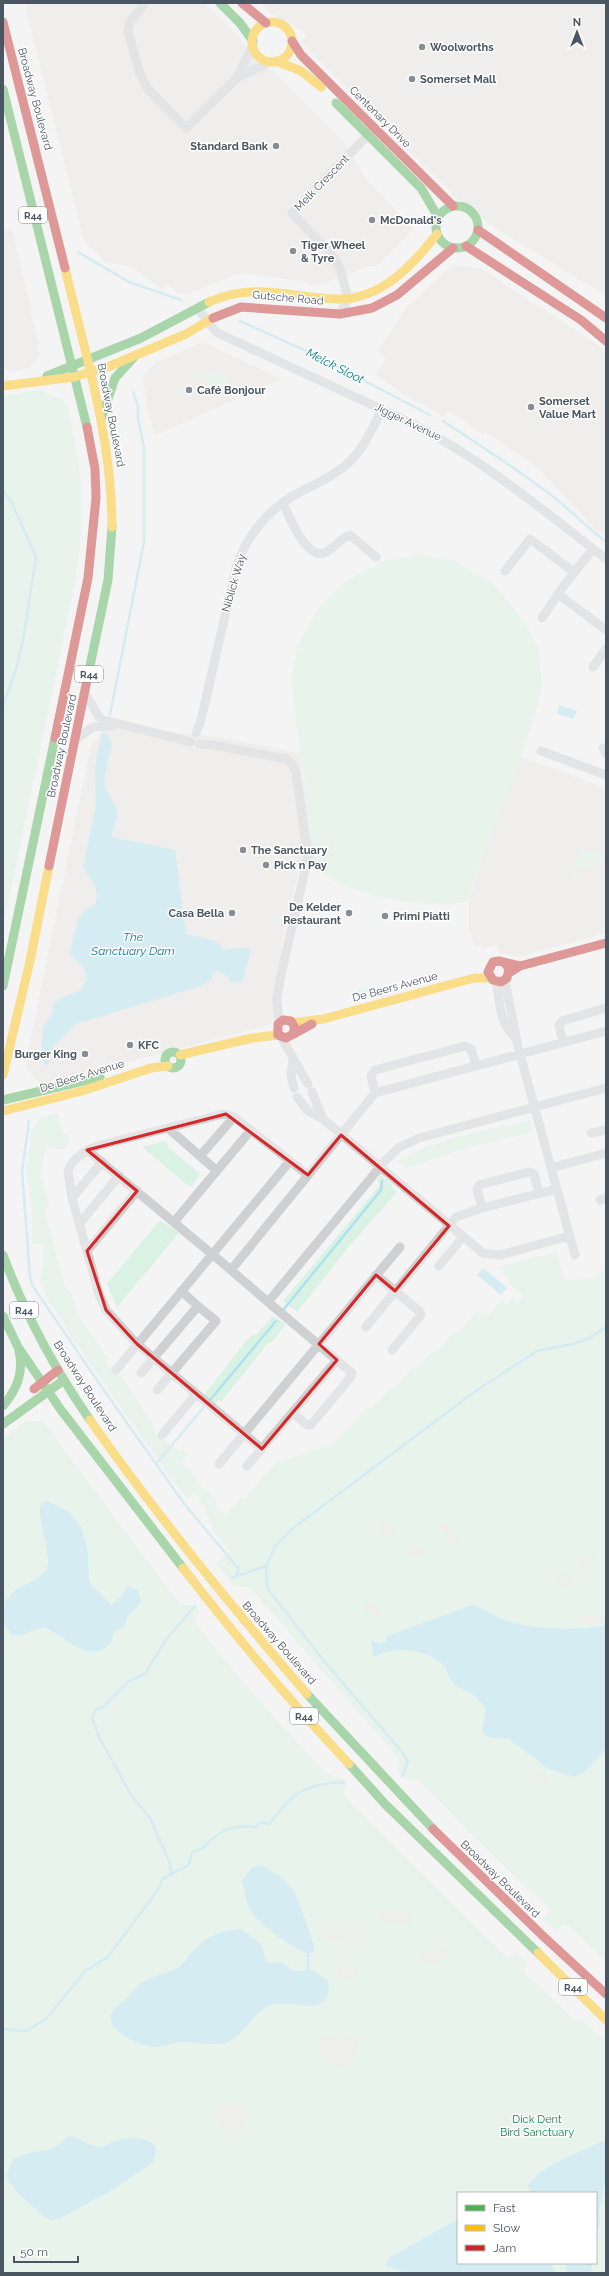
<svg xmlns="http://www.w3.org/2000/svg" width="609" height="2276" font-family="Raleway,sans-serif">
<rect width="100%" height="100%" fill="#f4f4f4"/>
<path fill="#e8e7e3" d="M26 3H204L344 143 368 181 414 229 377 266H369L323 284 310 285 304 281 249 274 234 275 188 294 178 293 167 285 163 290 133 267 106 262 84 242 31 31Z
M261 3H606V296L494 227 456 198 303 45 301 42 307 36 304 32 271 14Z
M12 227 28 298 31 303 30 309 39 344H37L39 356 36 363 30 368 14 372 3 368V230Z
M453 265 482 269 606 350V537L597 531 538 468 485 432 484 435 449 411 443 417 424 404 415 402 375 374 386 358 377 352 407 306Z
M202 342 281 379 154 436 142 378 155 363Z
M112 720 179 733 214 736 300 753 315 858 313 868 299 869 282 943 274 1019 272 1024 41 1085 25 1067 91 745Z
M521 757 606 788V933L521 956 500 954 497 945 482 949 481 945 474 947 469 927V902L490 834Z"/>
<path fill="#d9f2e3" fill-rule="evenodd" d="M213 371 231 378 230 380 210 389 204 375Z
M40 390 62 399 67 404C74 435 80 466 82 498 83 525 79 552 76 578L3 928V396Z
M422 554 457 562 495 585 526 624 539 649 542 684 536 711 521 757 473 884 469 902C415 908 358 899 313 868L315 858 291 681 299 642 318 609 345 582 381 562Z
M581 848 606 856V862L575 871 576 877 571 878Z
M359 987 392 990 358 998Z
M58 1113 64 1135 67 1134 70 1142 62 1150 46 1146 41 1174 50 1206 47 1207 45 1212 66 1291 70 1290 79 1317 108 1358 106 1365 123 1378 152 1423 156 1434 180 1451 183 1449 188 1454 181 1462 198 1478 195 1481C202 1487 209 1493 217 1500L214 1504 226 1515 240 1498H245L275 1463 333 1444 367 1408 372 1409 386 1392 397 1386 411 1369 419 1366 434 1349 440 1348 454 1331H460L477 1311 482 1315 485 1311 489 1314 501 1300 506 1304 512 1297 518 1302 523 1296 510 1285 508 1278 498 1267 557 1252 565 1281 592 1278 606 1268V1961L566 1924 555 1930 544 1920 550 1909 495 1858 417 1778 407 1781 398 1771 399 1759 250 1588 233 1586 216 1563 229 1552 213 1530 204 1506 196 1493 187 1499 172 1480 72 1338 46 1296 40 1281 43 1264V1244H32V1211L26 1171 32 1129 40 1118Z
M530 1120 533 1132 459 1150 407 1168 398 1161C432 1139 490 1130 530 1120Z
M164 1141 169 1145 168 1147 200 1174 190 1187 142 1147Z
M380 1175 392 1184V1188L397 1192 351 1244 297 1312 283 1301 380 1185 377 1180Z
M160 1220 179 1233 117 1307 107 1284Z
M273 1316 286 1325 271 1343 269 1342 221 1402 219 1400 215 1404 204 1395 246 1341 254 1334 256 1335Z
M26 1420 44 1422 169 1590 181 1604 194 1605 198 1610 196 1624 243 1682 326 1774 343 1778 346 1783 344 1795 362 1814 507 1957 516 1952 527 1962 524 1973 577 2021 580 2019 606 2042V2273H3V1438ZM458 2193H596V2263H458Z"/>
<path fill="#e7e6e1" d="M385 1519 395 1530 391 1535 383 1537 380 1535 381 1529 379 1523Z
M443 1522C450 1523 457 1532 459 1538L457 1542 453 1543 446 1538 445 1533 439 1527Z
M414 1546 424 1548 426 1554 410 1558 407 1552Z
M586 1553 593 1554 595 1557 590 1568 584 1570 578 1560Z
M563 1573 574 1579 573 1585C565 1587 558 1587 557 1577Z
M367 1603H372L378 1606 381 1615 376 1617 365 1612 364 1608Z
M606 1614 605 1624H582L576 1622V1618L581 1615 599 1618Z
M533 1769 549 1778 545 1785 540 1786 529 1779V1775Z
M381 1909 388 1912H408L411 1917 410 1924 406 1926 399 1922 385 1923 379 1915Z
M324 1926 331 1929 343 1927 349 1930 365 1927 368 1931 369 1939 363 1943 357 1942 352 1945 344 1941H327L320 1933 322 1928Z
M440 1950 448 1951 449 1957 429 1964 418 1960V1956C423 1951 432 1953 440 1950Z
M341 1966 357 1968 359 1973 357 1979 353 1980 339 1976 337 1971Z
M343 2036 349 2039 357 2038 359 2042 355 2049V2057L349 2060 350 2066 347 2068 333 2065 319 2050 320 2040 323 2038 334 2037 338 2043 339 2037Z
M226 2103 240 2105 249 2114 245 2122V2129L234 2136 223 2132 215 2115 216 2109Z"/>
<path fill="#aee2f0" d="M559 705 577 711 573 719 557 713Z
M103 733 109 734 110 742 112 743 104 779 106 790 117 810V818L111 837 175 850 186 934 216 941 224 950 249 947 250 955 242 982H229V977L216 971 210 980 201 986 76 1024 53 1047 49 1063 46 1066 41 1057 43 1026 52 1015 54 1003 63 997 80 991 87 979 84 968 70 954 78 918 86 910 96 904C100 888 92 880 83 868L96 805 95 766 101 737Z
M483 1268 507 1288 501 1295 477 1275Z
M48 1501 69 1512 81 1527 87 1547 89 1582 109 1603 111 1605 122 1597 128 1586 138 1590 141 1602 127 1617 125 1626 113 1632C114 1639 111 1644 105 1648 82 1661 65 1634 45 1628 33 1627 24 1638 12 1635L3 1623V1604L17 1589 38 1578 47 1569C52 1552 35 1515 42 1503Z
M473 1605C485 1609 495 1617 507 1621 533 1630 579 1631 606 1625V1749L586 1771 574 1777 549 1769 509 1739 487 1737 482 1732 486 1710C475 1691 465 1694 451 1681 448 1677 448 1671 445 1667 431 1649 390 1644 374 1658L371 1640 380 1644 387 1641V1636Z
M263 1866C294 1884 295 1890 306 1922 309 1931 312 1939 315 1949L312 1953C301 1956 259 1923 252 1913 246 1903 245 1891 242 1880L253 1867Z
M241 1929 261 1944 266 1961 270 1964 280 1961 294 1971 313 1970 328 1981C333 2022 292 1998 271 2005 251 2012 245 2037 225 2043 211 2046 197 2042 183 2042 173 2041 163 2048 153 2047 139 2045 99 2029 114 2009 117 2006 121 2004 124 2001 132 1993 138 1983 148 1979 157 1976 174 1971 181 1965 186 1961 189 1955 193 1951 207 1936 221 1930 241 1929Z
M71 2136C81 2139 89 2146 99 2147 105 2147 109 2143 114 2142 124 2138 140 2136 150 2142 154 2144 156 2147 156 2151L153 2162 149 2165 112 2190 59 2219 51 2220 43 2216 18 2193 7 2179C10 2145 36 2157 57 2146 63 2143 64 2137 71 2136Z
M600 2142H606V2178L599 2210 600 2221 596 2240V2193H530L528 2185C545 2163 576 2155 600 2142Z
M458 2219V2263H551L556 2273H407L386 2266 389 2258Z
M565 2263H592L591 2273H567Z"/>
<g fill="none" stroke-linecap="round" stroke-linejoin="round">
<path stroke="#aee2f0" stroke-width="2.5" d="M78 252 129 282 181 300
M240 321 315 355 430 415
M443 421C481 446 519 470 555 498 572 512 588 528 606 542
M3 490 13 505 36 557 23 641 15 673 3 705
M110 715 144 542V447L138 420V406L133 392
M29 1121 22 1171 30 1277 32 1285 103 1389 185 1505 239 1569 236 1576
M284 1309 381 1190 382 1181
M210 1400 276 1321
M156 1464 203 1408
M232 1578 266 1566
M402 1776 408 1762 402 1752 324 1661 267 1588 266 1566 276 1545 292 1529 473 1393 537 1351 572 1344 588 1339 606 1327
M171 1875 170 1863 150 1818 131 1795 99 1737 92 1718 96 1709 102 1708 128 1682 145 1674 165 1641 195 1606
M308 1970V1954
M3 2029 26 2031 46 2019 85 1971 108 1957 160 1887 162 1879 189 1865 192 1852C203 1849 202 1849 210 1841 222 1829 239 1824 256 1827L261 1822 269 1824C296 1791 302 1785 345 1782"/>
<path stroke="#ced0d2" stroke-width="9" d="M145 3 131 20 128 31 139 71 147 88 186 128 237 78 269 62
M237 78 253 45
M198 309 216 332 411 423C482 459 543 510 606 559
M340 314 348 299 340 268 333 256 292 213 372 131
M283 502C288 515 306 559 324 553 334 549 340 538 350 535L376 557
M505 571 530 539 574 572
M558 594 606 630
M542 618 565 584 593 549
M593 667 606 649
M86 695 99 717 104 720 191 742
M196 733 201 720 236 568C246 537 267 511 296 494 313 485 331 478 346 465 363 450 372 430 382 409
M75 740 93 727 113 726
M200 744 214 745 286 759 292 764 296 772 308 857 281 975 277 998 279 1023
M603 748 606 754
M541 751 606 775
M505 980 518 1047 575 1255
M496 982C501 1004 498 1021 515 1037
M281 1037 308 1084
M563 1042 559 1026 562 1021 606 1008
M293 1058 291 1076 294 1088
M312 1092 323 1119
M375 1093 371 1076 375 1070 465 1046 471 1049 476 1065
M297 1097 307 1110 323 1119 483 1253 500 1255 569 1236
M168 1128 217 1171
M591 1133 606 1130
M87 1150 231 1270 375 1093 606 1031
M200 1156 234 1117
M551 1168 606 1153
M72 1198 102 1162
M600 1200 606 1198
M482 1208 477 1189 479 1185 529 1172 534 1174 539 1193
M174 1222 251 1130
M79 1224 119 1176
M87 1251 137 1191
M439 1266 463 1237
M231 1270 268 1302 385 1161 398 1148 419 1138 606 1088
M376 1275 420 1312 421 1315 392 1350
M181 1291 198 1306
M268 1302 352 1373 350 1378 311 1425H307L293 1413
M366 1327 456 1217 482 1208 557 1189
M116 1370 290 1161
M141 1373 198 1306 216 1321 157 1390
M162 1435 196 1394
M262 1449 137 1344 106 1310 99 1294 87 1251 72 1198 68 1171C72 1159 85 1151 97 1146L223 1114 234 1117 308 1175
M219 1464 400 1247
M247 1466 337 1360"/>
<path stroke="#4caf50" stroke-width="9" d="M220 3 240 23 253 41
M3 89 87 427
M336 103 421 188 438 217
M436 227a21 21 0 1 1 42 0a21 21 0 1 1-42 0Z
M47 376 141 338 209 302
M101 419 115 378 136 355
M87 680 108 580 112 527
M3 986 55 738
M165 1060a8 8 0 1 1 16 0a8 8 0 1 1-16 0Z
M3 1100 100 1077
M3 1255C25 1314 54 1368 90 1420
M3 1316 18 1347 61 1410 183 1568
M3 1406C17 1389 24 1373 19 1351
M3 1424 64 1380
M307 1694 433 1829
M349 1764 385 1804 538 1953"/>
<path stroke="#ffc107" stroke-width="9" d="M252 42a20 20 0 1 1 40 0a20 20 0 1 1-40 0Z
M276 61 301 71 321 87
M65 268C85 353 112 438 112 527
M209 302C252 282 291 297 335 299 380 301 412 266 437 234
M3 386 74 377 110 366 186 334 213 318
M292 1023 323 1019 474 978H490
M180 1055 252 1038 278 1035
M3 1075 30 961 49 866
M3 1111 82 1091 151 1068 168 1066
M90 1420C157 1516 231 1606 307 1694
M183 1568C235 1636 290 1701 349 1764
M538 1953 606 2020"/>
<path stroke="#c62828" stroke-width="9" d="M242 3 266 23
M3 22 65 268
M292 41 301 55 453 206
M478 230 606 318
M466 246 581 320 606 341
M213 318 241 307 340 314 372 308 397 295 453 248
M55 738 88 578 96 498 95 469 87 427
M49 866 87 680
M505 963 509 969 507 978 501 982 493 980 488 972 493 962 499 961 520 966
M509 973 520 966 606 943
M294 1034V1026L291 1021 283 1020 278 1024V1035L286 1038 312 1024
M34 1389 58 1370
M433 1829 544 1937 606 1994"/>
</g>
<path d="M0 0H609V2276H0ZM226 1114 308 1175 341 1135 449 1226 395 1291 376 1275 319 1344 337 1360 262 1449 137 1344 106 1310 87 1251 137 1191 87 1150Z" fill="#f4f4f4" fill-opacity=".55" fill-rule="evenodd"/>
<path fill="none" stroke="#d62828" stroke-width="3" stroke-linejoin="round" d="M226 1114 308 1175 341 1135 449 1226 395 1291 376 1275 319 1344 337 1360 262 1449 137 1344 106 1310 87 1251 137 1191 87 1150Z"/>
<g fill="#868d94" stroke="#fff" stroke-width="1.5">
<circle cx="422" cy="47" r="4"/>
<circle cx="412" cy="79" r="4"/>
<circle cx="276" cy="146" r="4"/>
<circle cx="372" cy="220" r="4"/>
<circle cx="293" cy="251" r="4"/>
<circle cx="189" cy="390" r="4"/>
<circle cx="531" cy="407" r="4"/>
<circle cx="243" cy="850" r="4"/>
<circle cx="266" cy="865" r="4"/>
<circle cx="232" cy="913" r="4"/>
<circle cx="349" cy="913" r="4"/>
<circle cx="385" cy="916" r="4"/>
<circle cx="130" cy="1045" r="4"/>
<circle cx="85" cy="1054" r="4"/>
</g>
<g text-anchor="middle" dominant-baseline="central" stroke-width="3" stroke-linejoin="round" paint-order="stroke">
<g fill="#fff" stroke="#808990" stroke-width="1">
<rect x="19" y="207" width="28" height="16" rx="3"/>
<rect x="75" y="666" width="28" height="16" rx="3"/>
<rect x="10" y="1302" width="28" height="16" rx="3"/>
<rect x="290" y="1708" width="28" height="16" rx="3"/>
<rect x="559" y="1979" width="28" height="16" rx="3"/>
</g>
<g font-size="10" font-weight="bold" fill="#4a5661">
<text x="33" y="215">R44</text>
<text x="89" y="674">R44</text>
<text x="24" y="1310">R44</text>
<text x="304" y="1716">R44</text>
<text x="573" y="1987">R44</text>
</g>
<g font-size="11" font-weight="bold" fill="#4a5661" stroke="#fff" text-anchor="start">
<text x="430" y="47">Woolworths</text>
<text x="420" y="79">Somerset Mall</text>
<text x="268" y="146" text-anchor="end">Standard Bank</text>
<text x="380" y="220">McDonald's</text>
<text x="301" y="245">Tiger Wheel<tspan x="301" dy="13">&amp; Tyre</tspan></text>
<text x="197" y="390">Café Bonjour</text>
<text x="539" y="401">Somerset<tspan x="539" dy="13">Value Mart</tspan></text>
<text x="251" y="850">The Sanctuary</text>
<text x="274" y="865">Pick n Pay</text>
<text x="341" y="907" text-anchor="end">De Kelder<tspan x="341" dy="13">Restaurant</tspan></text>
<text x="224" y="913" text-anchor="end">Casa Bella</text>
<text x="393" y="916">Primi Piatti</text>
<text x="138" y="1045">KFC</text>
<text x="77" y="1054" text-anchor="end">Burger King</text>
</g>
<g font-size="11" fill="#4a5661" stroke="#fff">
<text transform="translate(35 99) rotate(75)">Broadway Boulevard</text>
<text transform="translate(380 117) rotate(45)">Centenary Drive</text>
<text transform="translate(322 183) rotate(-46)">Melk Crescent</text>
<text transform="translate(288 298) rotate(5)">Gutsche Road</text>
<text transform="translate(111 415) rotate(79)">Broadway Boulevard</text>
<text transform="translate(408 422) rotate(26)">Jigger Avenue</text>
<text transform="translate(234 583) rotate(-74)">Niblick Way</text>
<text transform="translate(62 746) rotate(-78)">Broadway Boulevard</text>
<text transform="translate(395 987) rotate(-15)">De Beers Avenue</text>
<text transform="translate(82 1076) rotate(-17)">De Beers Avenue</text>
<text transform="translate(85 1386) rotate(57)">Broadway Boulevard</text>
<text transform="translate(279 1643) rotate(49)">Broadway Boulevard</text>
<text transform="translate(500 1879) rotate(44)">Broadway Boulevard</text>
</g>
<g font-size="11" fill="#17864f" stroke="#fff">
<text x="537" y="2119">Dick Dent<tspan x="537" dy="13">Bird Sanctuary</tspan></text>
</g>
<g font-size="12" font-style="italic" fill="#0c7c9b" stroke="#fff">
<text transform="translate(335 366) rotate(27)">Melck Sloot</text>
<text x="133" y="937">The<tspan x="133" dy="14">Sanctuary Dam</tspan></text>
</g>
</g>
<rect width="609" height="2276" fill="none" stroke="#4a5661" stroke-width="8"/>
<rect x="457" y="2192" width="140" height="72" fill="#ffffff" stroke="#b7bbc0"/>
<rect x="465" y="2205" width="20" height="6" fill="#4caf50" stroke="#b7bbc0"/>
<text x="493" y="2212" font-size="12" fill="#4a5661">Fast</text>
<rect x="465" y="2225" width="20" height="6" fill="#ffc107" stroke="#b7bbc0"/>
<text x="493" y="2232" font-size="12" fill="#4a5661">Slow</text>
<rect x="465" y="2245" width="20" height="6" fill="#c62828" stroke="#b7bbc0"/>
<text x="493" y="2252" font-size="12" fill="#4a5661">Jam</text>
<g transform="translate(577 32)" stroke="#ffffff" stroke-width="3" paint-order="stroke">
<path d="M0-3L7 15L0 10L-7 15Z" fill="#4a5661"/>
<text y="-6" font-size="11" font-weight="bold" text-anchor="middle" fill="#4a5661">N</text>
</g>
<path d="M14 2256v6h64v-6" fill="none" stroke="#4a5661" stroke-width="2"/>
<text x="20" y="2256" font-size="12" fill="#4a5661" stroke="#ffffff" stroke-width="3" paint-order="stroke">50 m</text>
</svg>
